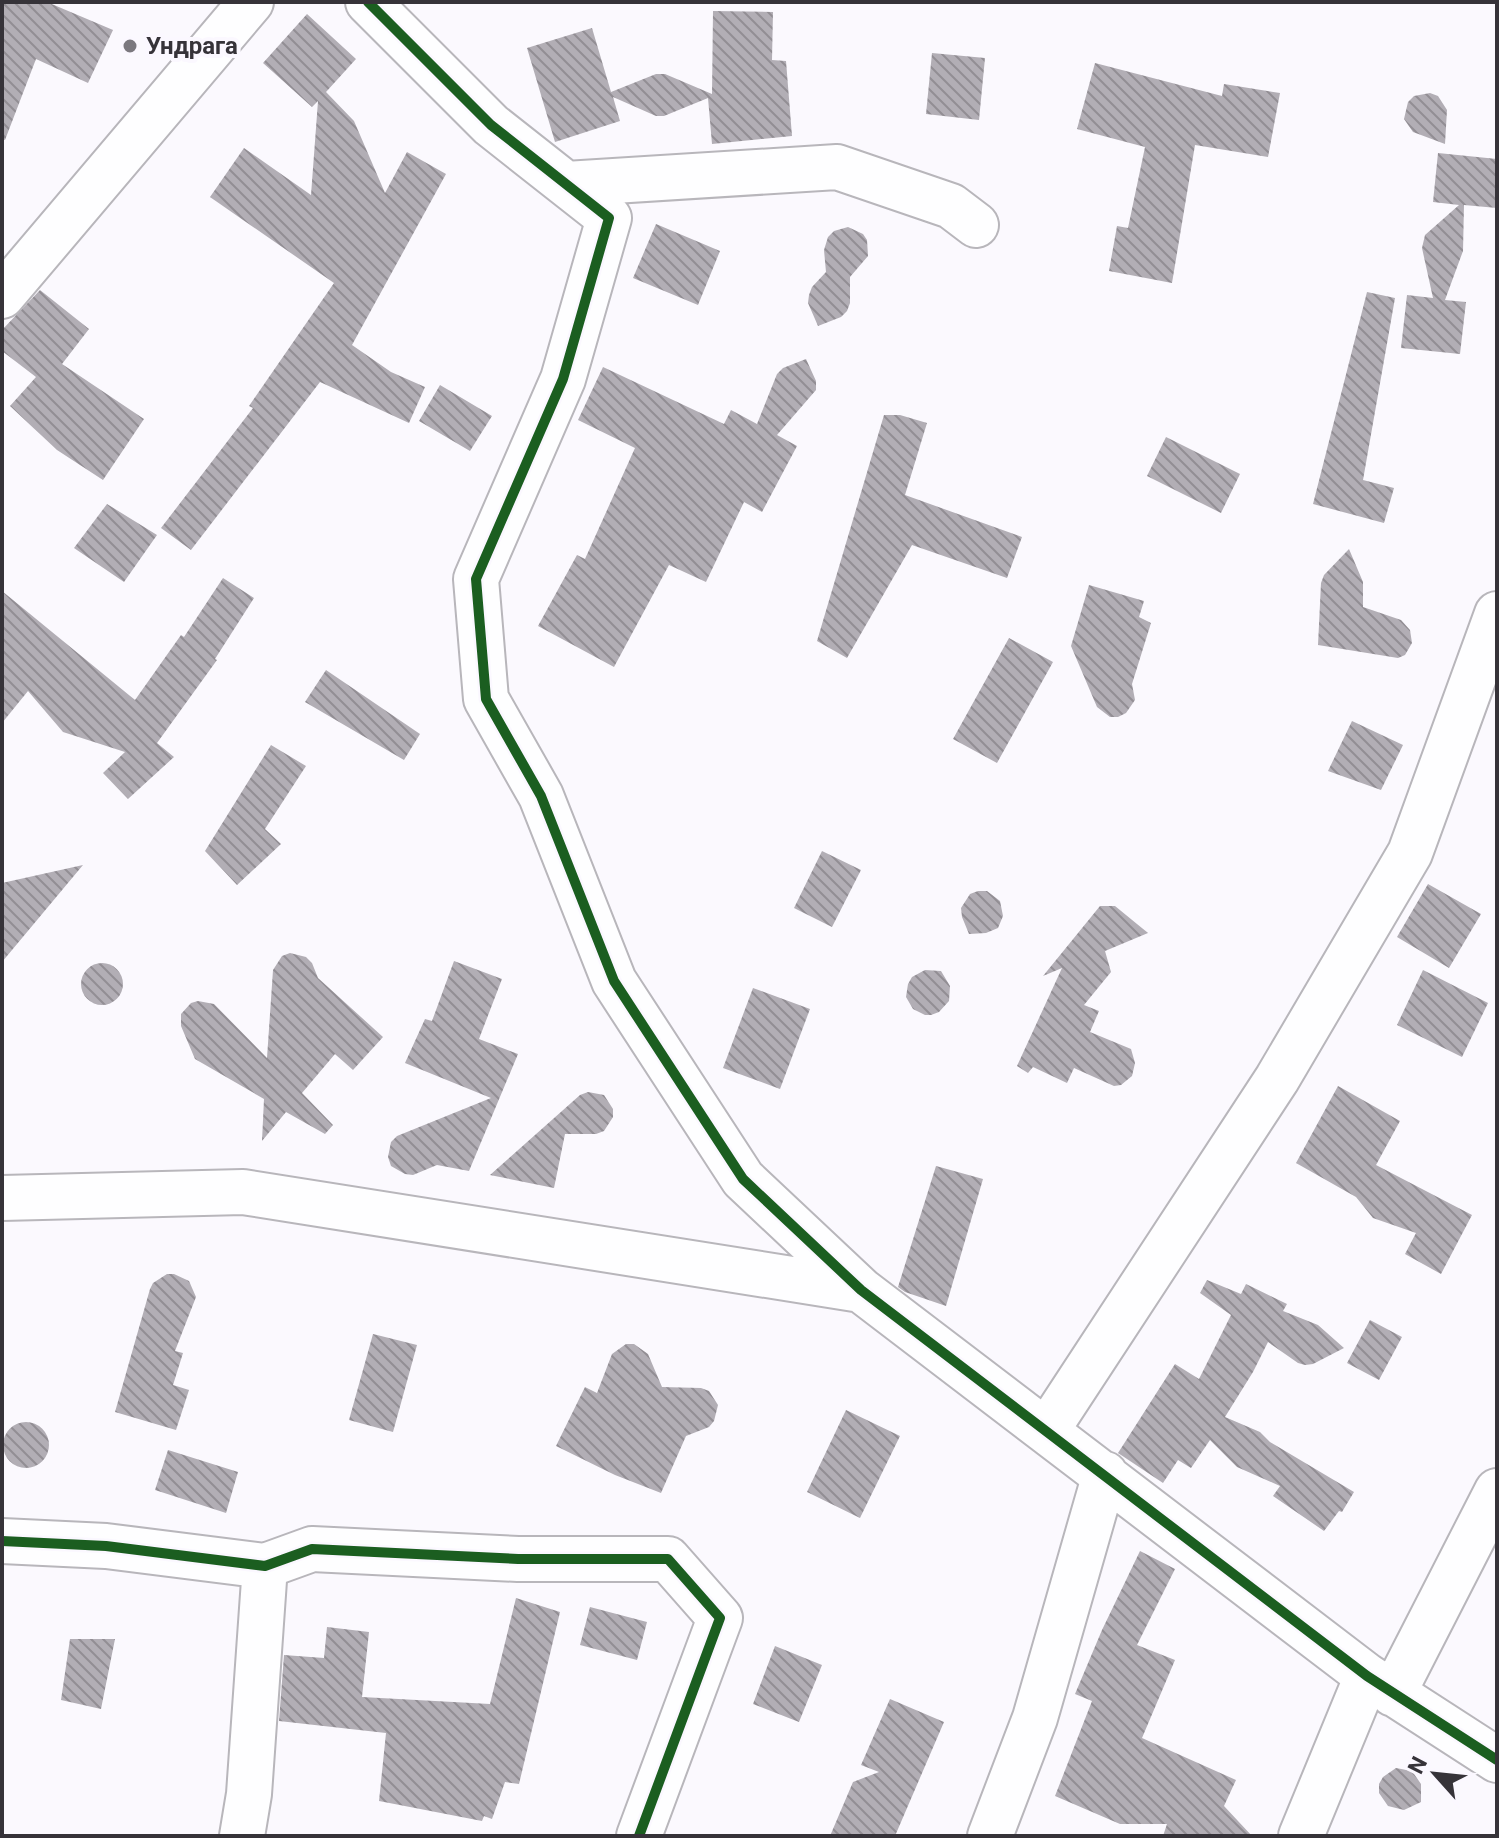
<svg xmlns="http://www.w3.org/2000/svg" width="1499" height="1838" font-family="Roboto,sans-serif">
<defs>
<pattern id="building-back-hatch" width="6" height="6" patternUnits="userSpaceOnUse" patternTransform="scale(2)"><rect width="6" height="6" fill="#b2aeb5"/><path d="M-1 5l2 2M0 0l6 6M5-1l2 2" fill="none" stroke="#928e94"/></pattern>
</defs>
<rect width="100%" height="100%" fill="#fbf9fe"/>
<path fill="url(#building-back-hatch)" d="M2 2H47L113 30 88 83 36 59 5 140 2 139Z
M713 11 773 12 772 60 786 61 792 136 712 144 708 98 664 116H656L613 97 620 121 555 142 527 48 592 28 611 92 656 74H665L712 94Z
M307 14 356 59 326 92 354 121 385 193 407 152 446 174 352 345 391 372 425 387 409 423 320 382 191 550 161 528 253 408 249 406 334 283 210 197 244 148 311 195 318 101 312 107 263 63Z
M932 53 985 58 979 120 926 114Z
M1095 63 1222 96 1224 84 1280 93 1268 157 1195 145 1172 283 1109 271 1117 226 1128 228 1145 147 1077 129Z
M1430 93 1438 96 1447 110 1445 144 1413 132 1404 119 1408 102 1414 96Z
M1438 153 1497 159V208L1464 205 1463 251 1445 300 1466 302 1460 354 1401 348 1407 295 1433 298 1422 248 1425 235 1459 205 1433 202Z
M656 224 720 251 698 305 633 278Z
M848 227 863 234 867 240 868 256 850 277V303L847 311 841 317 818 326 808 303 809 295 812 287 826 272 824 250 828 237 834 231Z
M40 290 89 329 62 364 144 419 103 480 57 450 10 406 36 377 2 351V330Z
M1367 292 1395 298 1363 480 1394 488 1384 523 1313 504Z
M806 359 816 381V390L777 435 797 446 762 512 744 502 706 582 669 565 614 667 538 626 577 555 585 559 635 448 578 420 603 367 724 424 731 410 757 424 777 374 783 368Z
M440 385 492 416 470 451 419 421Z
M884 415H900L927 423 905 495 1022 537 1007 578 912 545 847 658 817 641Z
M1166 437 1240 474 1221 513 1147 476Z
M107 504 157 535 124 582 74 548Z
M1349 549 1363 582V607L1401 620 1410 630 1412 643 1405 655 1398 658 1318 645 1321 583 1324 575Z
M223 578 254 598 215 659 217 660 157 743 174 757 128 799 103 773 125 752 63 732 28 691 2 723V591L135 700 181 635 184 637Z
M1089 585 1144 601 1139 617 1151 623 1132 684 1135 700 1126 713 1118 717H1110L1097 707 1071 646Z
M1009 638 1053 662 997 763 953 739Z
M326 670 420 734 404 760 305 702Z
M1352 721 1403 745 1381 790 1328 771Z
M271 745 306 766 265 829 281 844 237 885 205 851Z
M822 851 861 870 832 927 794 908Z
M83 865 2 962V883Z
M1428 884 1481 914 1449 968 1397 937Z
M978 891H987L1000 901 1003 916 998 928 986 933 969 934 962 917 961 908 970 894Z
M1100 906H1115L1148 933 1105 951 1111 972 1084 1005 1099 1011 1090 1032 1131 1049 1135 1063 1132 1076 1121 1085 1114 1086 1074 1068 1067 1083 1033 1067 1028 1073 1017 1066 1062 968 1043 976Z
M290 953 306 957 312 963 318 978 383 1037 353 1070 335 1054 302 1093 333 1125 325 1134 286 1112 262 1141 264 1099 195 1059 181 1026V1014L191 1003 198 1001 214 1004 267 1058 273 970 282 956Z
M454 961 502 979 479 1039 518 1054 469 1171 437 1165 413 1175 405 1174 391 1166 388 1157 391 1142 397 1136 491 1098 405 1063 425 1019 432 1021Z
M81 984a21 21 0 1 1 42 0a21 21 0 1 1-42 0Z
M925 970 941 971 950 986 949 1001 939 1012 931 1015H925L913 1009 906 997 908 984 912 977Z
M1423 970 1488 1003 1462 1057 1397 1025Z
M753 988 810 1009 780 1089 723 1068Z
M1338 1086 1400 1121 1376 1165 1472 1215 1441 1274 1405 1254 1416 1233 1373 1218 1356 1197 1296 1163Z
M588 1092 604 1095 613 1109V1117L604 1131 596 1134H565L554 1188 490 1175 580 1095Z
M936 1166 983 1179 946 1306 905 1292 898 1287Z
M167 1274H174L189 1281 196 1297 175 1351 183 1353 173 1385 189 1390 176 1430 115 1412 150 1289 153 1283Z
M1207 1280 1241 1294 1246 1284 1287 1304 1283 1311 1318 1325 1344 1348 1313 1364 1305 1365 1298 1363 1268 1342 1253 1372 1225 1417 1260 1432 1270 1442 1354 1492 1342 1512 1339 1511 1324 1531 1273 1496 1280 1486 1237 1467 1210 1440 1191 1468 1178 1460 1163 1483 1118 1453 1175 1364 1199 1379 1231 1315 1200 1293Z
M1370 1320 1402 1337 1379 1380 1347 1363Z
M373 1334 417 1345 393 1432 349 1420Z
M626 1344H634L648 1354 662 1387 701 1388 709 1391 718 1405 714 1421 709 1427 686 1436 661 1493 615 1475 556 1446 585 1387 597 1393 612 1354Z
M846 1410 900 1436 860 1518 807 1492Z
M3 1445a23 23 0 1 1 46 0a23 23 0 1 1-46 0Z
M168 1450 238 1472 226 1513 155 1490Z
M1140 1551 1175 1569 1137 1645 1175 1660 1142 1738 1236 1780 1224 1806 1252 1836H1163L1167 1824H1120L1055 1796 1092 1701 1075 1694 1102 1630Z
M516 1598 560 1612 519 1784 505 1782 492 1819 484 1816 482 1821 379 1801 386 1733 279 1721 284 1655 324 1658 327 1627 369 1632 362 1697 490 1704Z
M590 1607 647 1622 637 1660 580 1645Z
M70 1639H115L101 1709 61 1700Z
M775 1646 822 1665 799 1722 753 1704Z
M890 1699 944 1722 895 1836H830L853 1782 879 1772 861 1765Z
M1396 1768 1412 1771 1421 1784V1802L1404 1810 1388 1806 1379 1793V1784L1383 1777Z"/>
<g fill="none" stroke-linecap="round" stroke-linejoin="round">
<defs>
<path id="minor" d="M368 2 491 125 609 218 563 379 476 579 486 699 541 796 614 981 743 1179 861 1290 1367 1676 1497 1760
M566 184 837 167 951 206 976 225
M2 296 251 2
M2 1198 243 1192 861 1290
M1047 1430 1277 1079 1410 853 1497 614
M2 1541 106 1546 265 1566 312 1549 518 1559H668L720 1618 639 1836
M1393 1694 1497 1491
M242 1836 249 1794 265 1566
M990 1836 1035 1718 1105 1474
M1301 1836 1367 1676"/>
</defs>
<use href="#minor" stroke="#b8b6bb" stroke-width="48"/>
<use href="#minor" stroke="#fefeff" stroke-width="44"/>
<defs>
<path id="cycleway" d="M368 2 491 125 609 218 563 379 476 579 486 699 541 796 614 981 743 1179 861 1290 1367 1676 1497 1760
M2 1541 106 1546 265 1566 312 1549 518 1559H668L720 1618 639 1836"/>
</defs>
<use href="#cycleway" stroke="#fbf8ff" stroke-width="15"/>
<use href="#cycleway" stroke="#1b5e20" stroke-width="10"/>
</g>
<circle fill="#7b787e" stroke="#fbf8ff" stroke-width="3" cx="130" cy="46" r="8"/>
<g text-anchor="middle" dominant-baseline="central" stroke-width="8" stroke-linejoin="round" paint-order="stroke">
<g font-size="24" font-weight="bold" fill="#363339" stroke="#fbf8ff" text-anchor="start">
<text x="146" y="46">Ундрага</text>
</g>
</g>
<rect width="1499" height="1838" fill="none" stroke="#363339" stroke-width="8"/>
<g transform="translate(1435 1774) rotate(297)" stroke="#fbf8ff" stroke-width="6" paint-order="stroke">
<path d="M0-6L14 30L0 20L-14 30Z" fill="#363339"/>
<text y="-12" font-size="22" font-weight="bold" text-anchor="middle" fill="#363339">N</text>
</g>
</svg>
